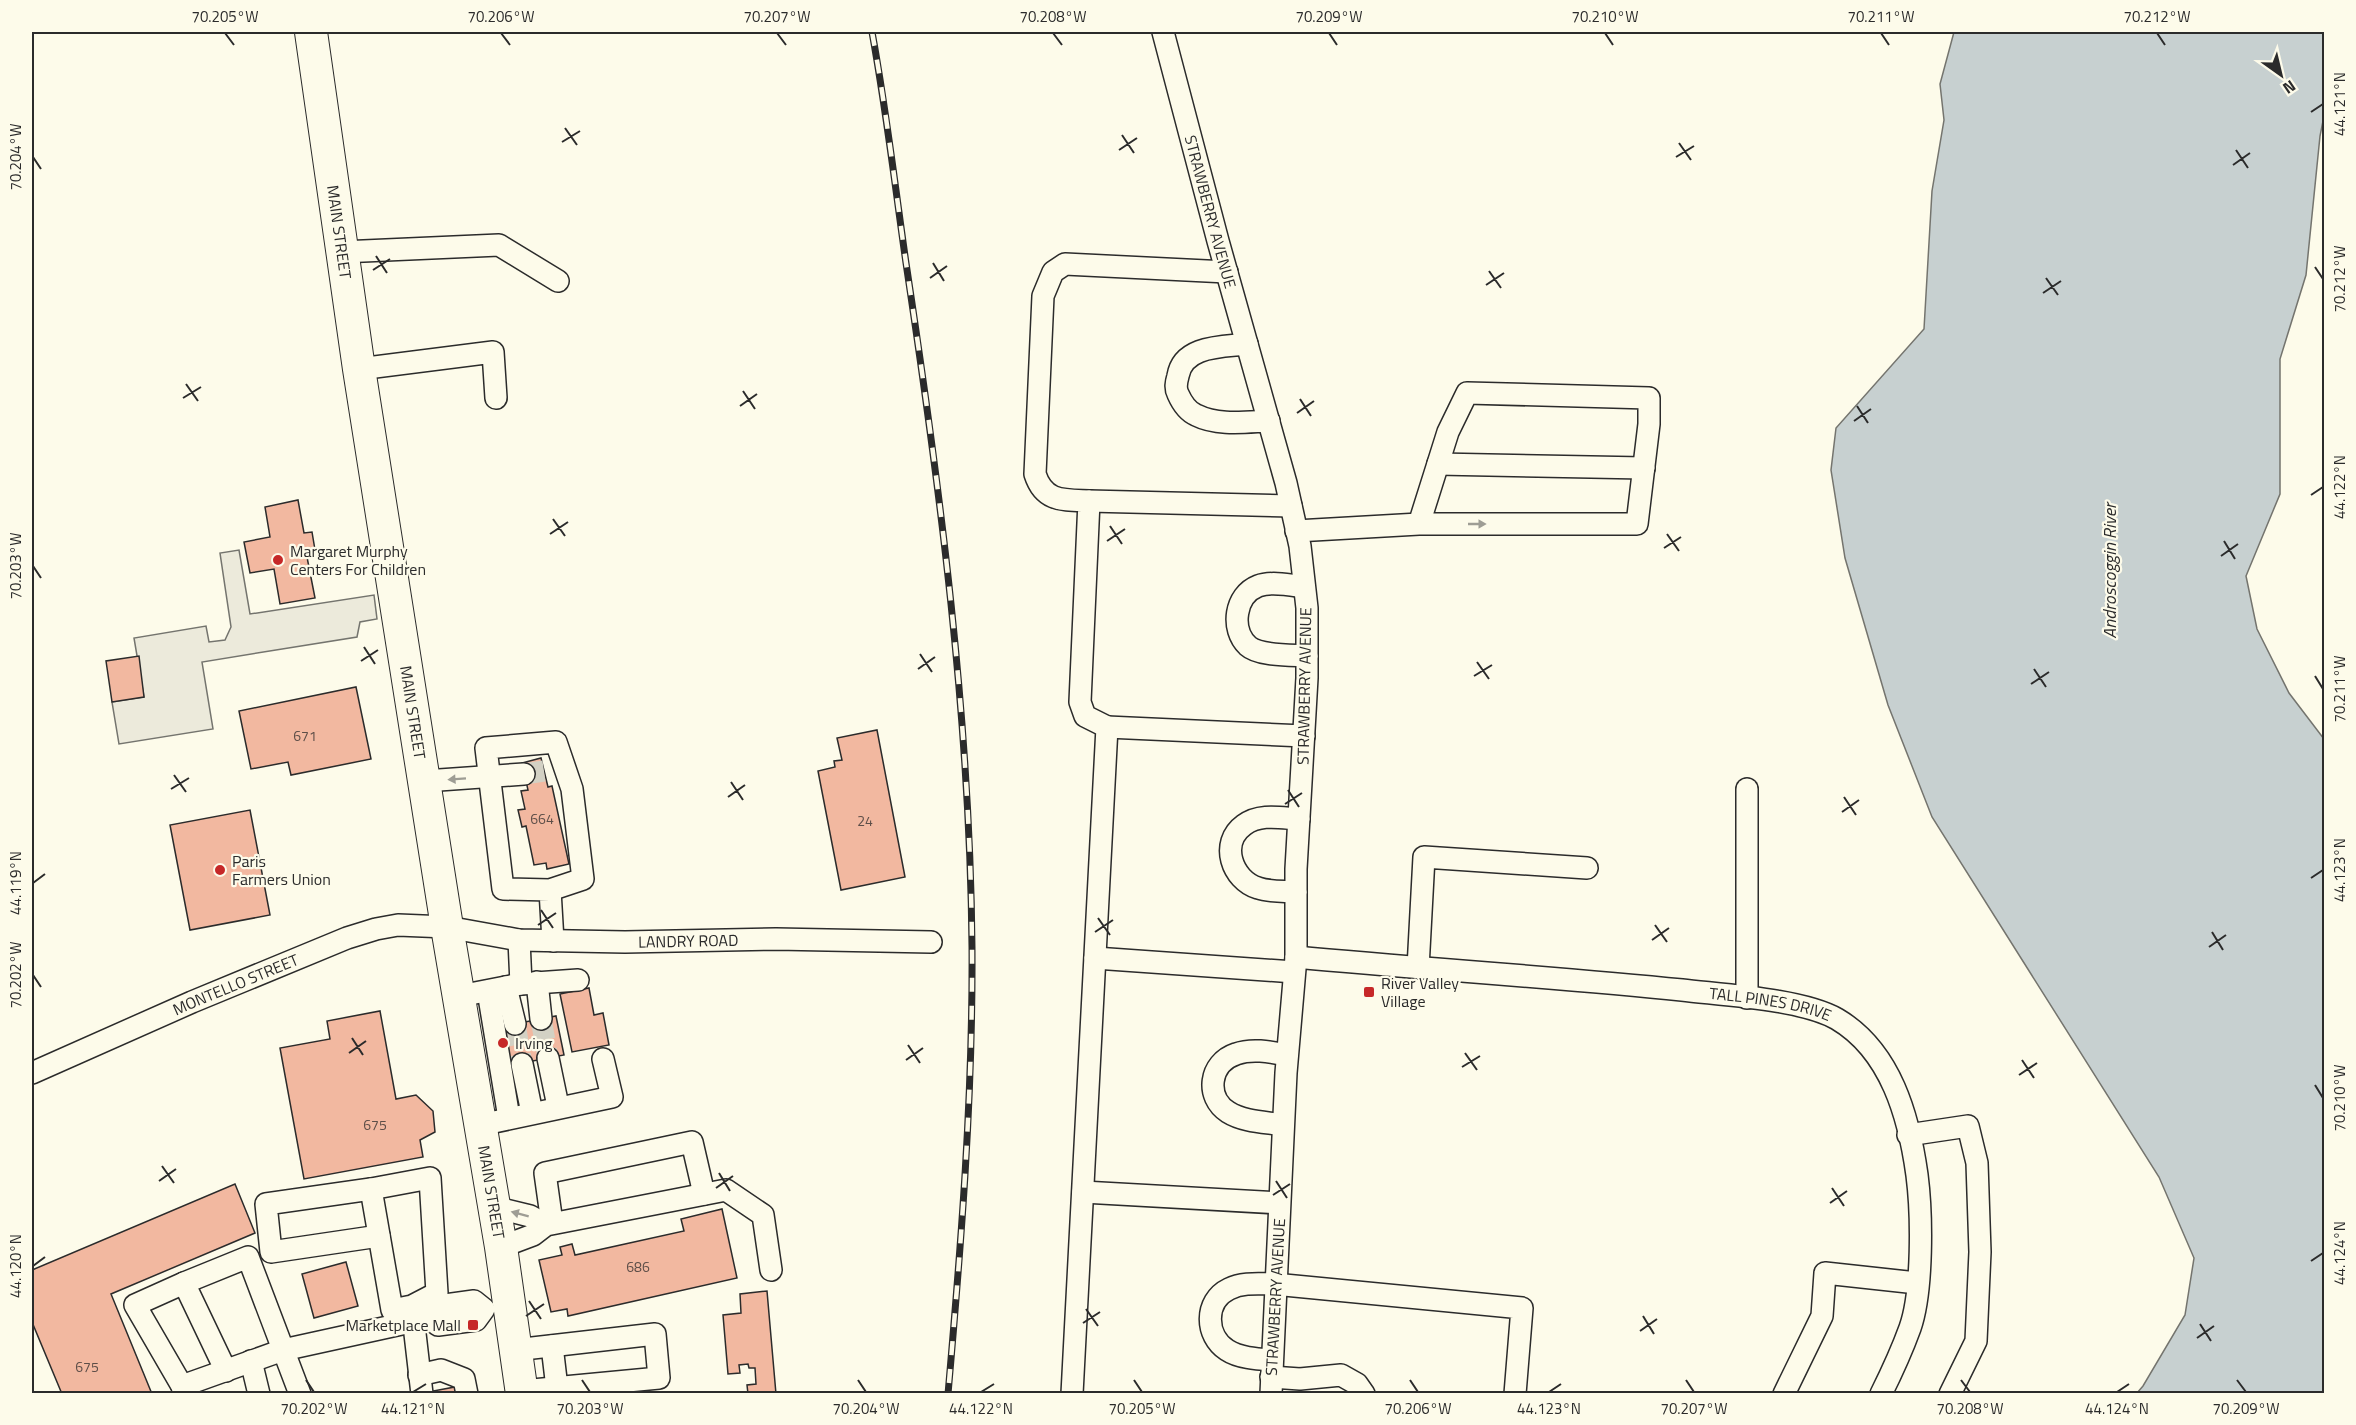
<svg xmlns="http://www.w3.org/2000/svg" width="2356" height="1425" font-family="'Titillium Web',sans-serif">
<rect width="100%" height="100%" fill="#fdfbea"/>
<path fill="#eceadb" stroke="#74746e" stroke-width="1.5" d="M239 550 250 614 374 595 377 619 360 622 357 637 202 662 213 729 119 744 112 702 144 697 134 638 206 626 209 642 225 640 231 627 220 553Z"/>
<path fill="#c7d0d0" stroke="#74746e" stroke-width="1.5" d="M1954 32H2324V116L2320 136 2306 275 2280 359V494L2246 576 2257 629 2289 693 2324 739V1393H2137L2143 1386 2185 1315 2194 1258 2159 1177 1932 817 1888 705 1845 558 1831 470 1836 428 1924 329 1932 191 1944 120 1940 84Z"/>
<path fill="#f2b8a0" stroke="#2b2b2b" stroke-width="1.5" d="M298 500 304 533 312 532 315 550 306 552 315 598 280 604 274 569 250 573 244 542 270 537 265 507Z
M139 656 144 697 112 702 106 661Z
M356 687 371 759 291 775 288 762 251 769 239 711Z
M877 730 905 877 841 890 818 771 835 767 834 761 842 760 837 738Z
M541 758 548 787 552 786 569 864 547 869 546 863 534 865 526 826 522 827 518 810 525 809 521 791 528 790 522 763Z
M250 810 270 915 190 930 170 825Z
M589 988 594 1015 603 1013 609 1045 572 1052 560 994Z
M380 1011 396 1099 416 1095 433 1111 435 1132 420 1140 423 1157 304 1179 280 1048 330 1039 327 1021Z
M556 1016 564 1055 507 1066 499 1027Z
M235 1184 255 1233 111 1294 152 1394H62L32 1322V1270Z
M722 1209 737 1278 568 1316 567 1309 551 1312 539 1260 562 1255 560 1247 572 1244 575 1255 684 1231 681 1219Z
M346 1262 358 1306 314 1318 302 1274Z
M767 1291 776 1394H748L747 1385 756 1384 755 1368H749L748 1364 739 1365 740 1373 728 1374 723 1315 741 1313 740 1294Z
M455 1387 456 1394H434L433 1391Z"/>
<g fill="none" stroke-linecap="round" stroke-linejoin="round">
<path stroke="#d3d1c4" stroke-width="21" stroke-dasharray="21 10" stroke-linecap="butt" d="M524 774 544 771
M541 1019 548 1058
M515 1024 522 1064"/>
<defs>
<g id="minor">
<path id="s1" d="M1163 32 1218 241 1286 483 1300 546 1307 608V678L1296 869V957L1286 1073 1271 1394"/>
<path d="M341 252 499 245 558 281"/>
<path d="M1247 344C1223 347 1183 345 1178 376 1176 383 1175 388 1178 394 1182 403 1187 411 1196 415 1218 426 1245 422 1269 421"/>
<path d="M359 369 493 352 496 398"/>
<path d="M1438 464 1644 468"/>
<path d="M1089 501 1291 506"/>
<path d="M1296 531 1419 524H1637L1649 424V398L1467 393 1448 432 1419 524"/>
<path d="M1304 587C1290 585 1271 581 1258 586 1235 595 1230 629 1248 646 1259 656 1292 655 1307 656"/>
<path d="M1107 727 1304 736"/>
<path d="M425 781 524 774"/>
<path d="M550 890 503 889 486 748 556 742 572 789 583 879 550 890 553 941"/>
<path d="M1296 892C1284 891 1269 892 1258 888 1232 880 1219 843 1244 825 1260 813 1281 818 1299 819"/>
<path d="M519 940 521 984"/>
<path id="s2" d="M1296 957C1424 969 1554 977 1682 990 1724 995 1802 999 1837 1019 1891 1051 1909 1117 1917 1175 1922 1214 1923 1291 1910 1328 1902 1350 1892 1372 1881 1394"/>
<path d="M1095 958 1294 972"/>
<path d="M1418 968 1424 857 1587 868"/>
<path d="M537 982 541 1019"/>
<path d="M506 987 515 1024"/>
<path d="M488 991 509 1118"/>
<path d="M475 993 521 984 578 980"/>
<path d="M1747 998V789"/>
<path d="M548 1058 558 1106"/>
<path d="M522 1064 532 1113"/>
<path id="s3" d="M32 1073 192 1002 347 938 376 929 398 925 447 927 519 940 625 942 776 939 931 942"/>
<path d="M480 1125 612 1097 603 1059"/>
<path d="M1283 1125C1265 1122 1244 1122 1228 1112 1205 1097 1209 1063 1236 1054 1252 1048 1271 1052 1287 1055"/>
<path d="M1908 1135 1968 1126 1977 1163 1980 1252 1976 1341 1950 1394"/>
<path d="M430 1178 437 1293 412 1306 392 1310 371 1189Z"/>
<path d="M371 1189 266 1204 271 1252 379 1236"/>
<path d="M1083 1192 1279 1203"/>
<path d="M494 1207 530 1216 546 1225"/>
<path d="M552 1223 545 1173 692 1142 704 1194"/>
<path d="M501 1247 533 1235 546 1225 726 1190 763 1215 771 1270"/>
<path d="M412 1308 422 1394"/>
<path d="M552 1346 557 1388"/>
<path d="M515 1350 655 1334 659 1378 522 1391"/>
<path d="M1272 1360C1257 1359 1239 1358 1227 1350 1205 1336 1204 1301 1229 1289 1243 1282 1259 1284 1274 1284L1522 1308 1515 1394"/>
<path d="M251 1361 259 1394"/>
<path d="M226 1371 184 1283 248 1257 300 1394"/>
<path d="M419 1375 441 1370 464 1379 467 1394"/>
<path d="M1271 1377 1300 1379 1341 1375 1357 1384 1364 1394"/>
<path d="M182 1386 135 1305 184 1283"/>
<path d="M185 1394 182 1386 283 1350 429 1318 438 1306 474 1301 484 1309 476 1320 438 1325 429 1318"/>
<path d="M1072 1394 1107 727 1085 716 1080 702 1089 501C1063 500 1044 502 1035 474L1043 296 1053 272 1065 264 1227 272"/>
<path d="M1784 1394 1822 1316 1825 1273 1917 1283"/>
</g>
<g id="highway">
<path id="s4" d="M311 32 359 369 447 927 501 1247 522 1394"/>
</g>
</defs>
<use href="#minor" stroke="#2b2b2b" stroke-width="24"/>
<use href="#highway" stroke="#2b2b2b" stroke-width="34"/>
<use href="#minor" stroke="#fdfbea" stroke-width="21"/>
<use href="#highway" stroke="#fdfbea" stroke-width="32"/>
<defs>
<path id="rail" d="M872 32C886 108 895 186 906 263 940 489 970 718 972 947 973 1096 961 1245 948 1394"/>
</defs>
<use href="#rail" stroke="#2b2b2b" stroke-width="7"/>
<use href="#rail" stroke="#fdfbea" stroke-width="4.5" stroke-dasharray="14" stroke-linecap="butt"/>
</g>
<defs><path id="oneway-solid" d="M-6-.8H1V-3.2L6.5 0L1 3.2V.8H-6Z" transform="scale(1.5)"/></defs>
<g fill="#9e9d94">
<use href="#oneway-solid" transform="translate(1477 524)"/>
<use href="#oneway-solid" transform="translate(457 779) rotate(176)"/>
<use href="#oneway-solid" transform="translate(520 1214) rotate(-165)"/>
</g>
<path fill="none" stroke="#2b2b2b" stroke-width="2" d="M225 33 234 45M501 33 510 45M777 33 786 45M1053 33 1062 45M1329 33 1337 45M1605 33 1613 45M1881 33 1889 45M2157 33 2165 45M2311 112 2323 104M565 128 577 145M1122 135 1134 153M562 142 580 131M1679 143 1691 160M1119 150 1137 138M2236 150 2248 168M33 157 41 169M1676 157 1694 146M2233 165 2250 153M376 256 387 273M933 263 944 281M2315 267 2323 279M373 270 390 259M1489 271 1501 288M930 278 947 266M2046 278 2058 295M1486 285 1504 273M2043 293 2061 281M186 384 198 401M743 391 755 409M183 398 201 387M1300 399 1311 416M740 406 757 394M1857 406 1868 423M1297 413 1314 401M1854 421 1871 409M2311 495 2323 487M553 519 565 536M1110 526 1122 544M550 534 568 522M1667 534 1679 551M1107 541 1125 529M2224 541 2235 559M1664 548 1681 537M2221 556 2238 544M33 566 41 578M364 647 375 664M920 654 932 672M361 661 378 650M1477 662 1489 679M918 669 935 657M2034 669 2046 687M1474 676 1492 665M2315 676 2323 689M2031 684 2049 672M174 775 186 792M731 782 743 800M171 789 189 778M1288 790 1299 807M728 797 745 785M1844 797 1856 815M1285 804 1302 793M1842 812 1859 800M2311 878 2323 870M33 883 45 874M541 910 553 928M1098 918 1110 935M538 925 556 913M1655 925 1667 942M1095 932 1113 920M2212 932 2223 950M1652 940 1669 928M2209 947 2226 935M33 975 41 987M352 1038 363 1055M908 1045 920 1063M349 1053 366 1041M1465 1053 1477 1070M906 1060 923 1048M2022 1060 2034 1078M1462 1067 1480 1056M2019 1075 2037 1063M2315 1085 2323 1098M162 1166 174 1183M719 1173 730 1191M159 1181 176 1169M1276 1181 1287 1198M716 1188 733 1176M1832 1188 1844 1206M1273 1195 1290 1184M1830 1203 1847 1191M2311 1261 2323 1253M33 1266 45 1257M529 1301 541 1319M1086 1309 1098 1326M526 1316 544 1304M1643 1316 1654 1334M1083 1323 1100 1312M2200 1324 2211 1341M1640 1331 1657 1319M2197 1338 2214 1326M306 1380 314 1392M582 1380 590 1392M858 1380 866 1392M1134 1380 1142 1392M1410 1380 1418 1392M1686 1380 1694 1392M1961 1380 1970 1392M2237 1380 2246 1392M413 1392 426 1384M981 1392 994 1384M1549 1392 1561 1384M2117 1392 2129 1384"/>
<g fill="#c62828" stroke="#fdfbea" stroke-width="2">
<circle cx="278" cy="560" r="6"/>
<circle cx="220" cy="870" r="6"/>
<rect x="1363" y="986" width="12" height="12" rx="3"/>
<circle cx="503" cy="1043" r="6"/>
<rect x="467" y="1319" width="12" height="12" rx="3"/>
</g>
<g text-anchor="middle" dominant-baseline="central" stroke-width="4.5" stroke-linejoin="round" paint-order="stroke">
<g font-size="14" fill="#5d4e48">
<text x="305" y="735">671</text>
<text x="542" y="818">664</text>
<text x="865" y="820">24</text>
<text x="375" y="1124">675</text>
<text x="638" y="1266">686</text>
<text x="87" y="1366">675</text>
</g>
<g font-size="16" fill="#2b2b2b" stroke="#fdfbea">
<text stroke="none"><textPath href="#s1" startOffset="186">STRAWBERRY AVENUE</textPath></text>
<text stroke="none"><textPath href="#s4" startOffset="202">MAIN STREET</textPath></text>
<text transform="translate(1304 686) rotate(-89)">STRAWBERRY AVENUE</text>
<text stroke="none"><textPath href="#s4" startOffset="688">MAIN STREET</textPath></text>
<text stroke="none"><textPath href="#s3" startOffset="687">LANDRY ROAD</textPath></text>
<text stroke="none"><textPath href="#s3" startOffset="222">MONTELLO STREET</textPath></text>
<text stroke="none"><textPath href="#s2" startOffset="477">TALL PINES DRIVE</textPath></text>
<text stroke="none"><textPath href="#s4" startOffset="1174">MAIN STREET</textPath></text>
<text transform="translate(1275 1297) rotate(-87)">STRAWBERRY AVENUE</text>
</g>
<g font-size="16" fill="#2b2b2b" stroke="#fdfbea" text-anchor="start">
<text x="290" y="551">Margaret Murphy<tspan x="290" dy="18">Centers For Children</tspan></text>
<text x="232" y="861">Paris<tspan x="232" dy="18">Farmers Union</tspan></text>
<text x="1381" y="983">River Valley<tspan x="1381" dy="18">Village</tspan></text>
<text x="515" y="1043">Irving</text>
<text x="461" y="1325" text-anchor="end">Marketplace Mall</text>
</g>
<g font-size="18" font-style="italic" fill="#2b2b2b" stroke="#fdfbea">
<text transform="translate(2109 571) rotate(-90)">Androscoggin River</text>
</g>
</g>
<rect width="2356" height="1425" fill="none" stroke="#fdfbea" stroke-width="66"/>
<g transform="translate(2281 75) rotate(146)" stroke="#fdfbea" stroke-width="4.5" paint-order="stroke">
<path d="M0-4.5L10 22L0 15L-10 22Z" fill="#2b2b2b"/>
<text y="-9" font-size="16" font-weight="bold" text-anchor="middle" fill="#2b2b2b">N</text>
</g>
<rect x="33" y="33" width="2290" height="1359" fill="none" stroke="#2b2b2b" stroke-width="2"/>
<g font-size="15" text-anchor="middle" fill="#2b2b2b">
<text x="225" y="22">70.205°W</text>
<text x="501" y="22">70.206°W</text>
<text x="777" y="22">70.207°W</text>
<text x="1053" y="22">70.208°W</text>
<text x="1329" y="22">70.209°W</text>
<text x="1605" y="22">70.210°W</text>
<text x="1881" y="22">70.211°W</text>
<text x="2157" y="22">70.212°W</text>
<text transform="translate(2340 104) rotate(-90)" y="5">44.121°N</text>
<text transform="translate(16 157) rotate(-90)" y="5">70.204°W</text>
<text transform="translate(2340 279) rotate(-90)" y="5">70.212°W</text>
<text transform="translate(2340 487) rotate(-90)" y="5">44.122°N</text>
<text transform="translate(16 566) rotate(-90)" y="5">70.203°W</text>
<text transform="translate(2340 689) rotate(-90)" y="5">70.211°W</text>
<text transform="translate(2340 870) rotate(-90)" y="5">44.123°N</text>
<text transform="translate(16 883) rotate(-90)" y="5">44.119°N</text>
<text transform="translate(16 975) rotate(-90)" y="5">70.202°W</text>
<text transform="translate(2340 1098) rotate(-90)" y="5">70.210°W</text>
<text transform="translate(2340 1253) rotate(-90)" y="5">44.124°N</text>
<text transform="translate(16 1266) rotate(-90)" y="5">44.120°N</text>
<text x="314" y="1414">70.202°W</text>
<text x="413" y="1414">44.121°N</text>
<text x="590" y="1414">70.203°W</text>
<text x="866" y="1414">70.204°W</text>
<text x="981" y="1414">44.122°N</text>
<text x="1142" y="1414">70.205°W</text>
<text x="1418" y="1414">70.206°W</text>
<text x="1549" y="1414">44.123°N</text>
<text x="1694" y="1414">70.207°W</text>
<text x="1970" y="1414">70.208°W</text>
<text x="2117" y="1414">44.124°N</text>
<text x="2246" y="1414">70.209°W</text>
</g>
</svg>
